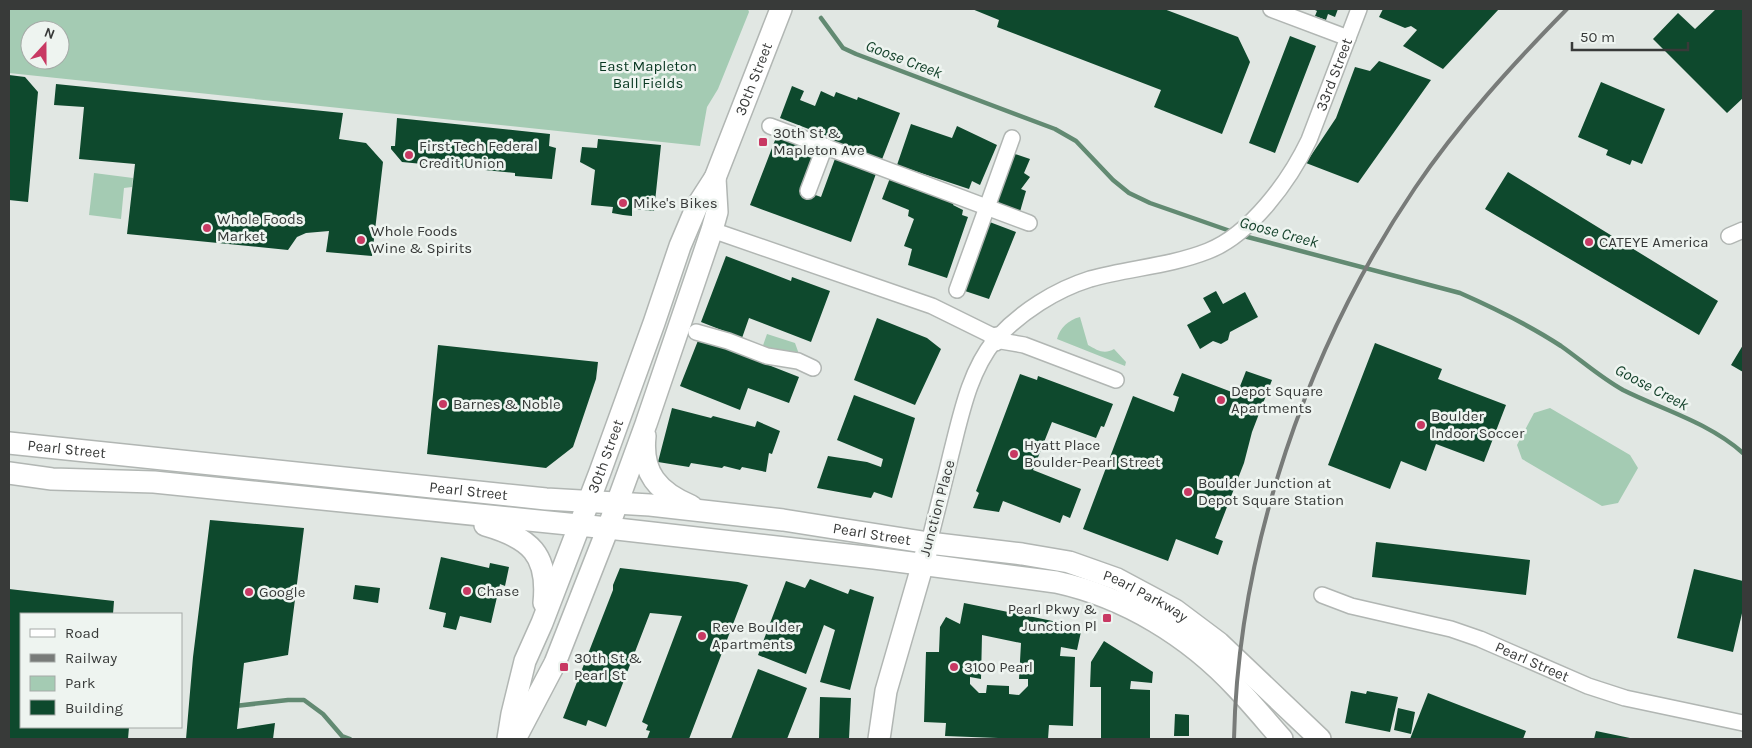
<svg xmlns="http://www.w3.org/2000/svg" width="1752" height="748" font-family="Karla,sans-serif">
<rect width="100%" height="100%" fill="#e1e7e3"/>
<path fill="#a4cbb3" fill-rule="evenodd" d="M9 9H748L749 12 718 89 707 107 700 146 9 73ZM30 30H60V60H30Z
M94 173 133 178 132 187 124 188 121 219 89 215Z
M1080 317 1088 345C1097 350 1104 355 1114 349L1126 362 1125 366 1057 339C1060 328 1068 320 1080 317Z
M767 334 795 343 800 357 761 351Z
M1550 408 1630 455 1638 468 1618 503 1602 506 1522 459 1517 445 1534 413Z"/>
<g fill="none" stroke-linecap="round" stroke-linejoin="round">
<path stroke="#628a72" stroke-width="4.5" d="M821 18 843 48 856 54 1055 129 1076 141 1113 180 1129 193 1150 203 1233 232
M1240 235 1460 293C1494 308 1529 325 1561 346 1581 360 1601 378 1623 390 1663 410 1708 422 1743 453
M235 706 288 700H304L323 714 342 736 350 739"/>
</g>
<path fill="#0e492d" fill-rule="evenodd" d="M972 9H1164L1238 37 1250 62 1222 134 1154 107 1161 90 997 27 999 20Z
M1313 9H1338L1335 17 1328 14 1326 20 1315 16 1317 11Z
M1383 9H1499L1443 69 1403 46 1417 30 1411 26 1405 28 1379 17Z
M1716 9H1743V98L1727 113 1653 39 1678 13 1695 29Z
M1290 36 1316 46 1275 153 1249 143Z
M1379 61 1431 80 1358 183 1306 163 1336 118 1355 67 1370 71Z
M9 75 25 77 38 92 28 202 9 200Z
M1601 82 1665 109 1642 164 1632 160 1630 165 1606 155 1608 150 1578 137Z
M56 84 343 113 339 139 366 143 383 162 372 256 326 252 329 231 306 233 297 237 288 250 127 234 135 164 79 159 84 107 54 105Z
M792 86 804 91 800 100 815 106 821 91 834 97 836 92 857 100 858 97 900 113 881 162 825 140 827 136 780 118Z
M397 118 550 134 549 146 556 148 552 179 515 176V173L402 162 391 149V146H395Z
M911 124 952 138 957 126 997 145 980 185 972 181 969 189 897 165Z
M777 135 819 150 804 191 821 197 836 156 877 171 851 242 750 205Z
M598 139 661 145 654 211 632 209V216L623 215 612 213 613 207 591 205 595 170 580 162 582 147 597 148Z
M1009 152 1030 159 1024 173 1030 177 1021 189 1026 191 1019 215 993 207Z
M1508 172 1718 301 1699 335 1485 209Z
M890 178 954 203 953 205 963 210 962 215 968 217 947 278 908 265 912 249 904 246 914 219 908 216 909 210 882 199Z
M987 221 1016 232 989 299 962 290Z
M726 256 791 281 792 277 830 291 811 342 749 318 742 338 701 322Z
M1216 291 1223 304 1245 292 1258 317 1230 332 1228 340 1221 344 1213 341 1200 349 1187 325 1211 312 1203 298Z
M877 318 927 338 941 349 915 405 854 380Z
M699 338 799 377 789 403 748 388 740 410 680 386Z
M1375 343 1442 369 1438 379 1506 405 1484 462 1436 444 1426 471 1401 461 1390 489 1328 465Z
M438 345 598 362 596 379 573 447 546 468 427 454Z
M1743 345V372L1731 365Z
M1246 371 1272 380 1252 432 1244 463 1215 538 1223 541 1218 555 1176 539 1168 561 1083 529 1133 396 1174 412 1179 397 1173 395 1182 373 1237 394Z
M1020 374 1037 380 1038 376 1113 404 1104 427 1101 426 1096 438 1052 422 1033 470 1081 489 1070 518 1063 515 1060 523 1003 501 999 512 973 508 979 493 976 491Z
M854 395 915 418 892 498 874 492 871 498 817 488 828 456 867 462 881 467 883 459 837 440Z
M672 408 711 418 713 416 755 427 757 421 780 431 772 454 769 453 766 472 742 467 740 470 724 466 722 468 691 463 689 467 658 462Z
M210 520 304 528 288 655 244 663 237 729 275 723 273 739H186L193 657Z
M1376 542 1530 560 1526 595 1372 577Z
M441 557 489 568 490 563 509 567 505 586 500 584 491 623 460 616 456 630 443 627 446 613 429 609Z
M620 568 738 582 748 585 689 739H647L650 731 646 730 648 725 642 722 682 616 650 613 606 727 588 720 586 726 563 718 613 590V585Z
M1694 569 1743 581V609L1733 652 1677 638Z
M810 579 848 594 850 589 874 597 850 690 820 682 835 630 824 625 806 674 758 655 786 581 805 588Z
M355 585 380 588 378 603 353 599Z
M9 589 114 601 113 614H21V727H129L128 739H9Z
M964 603 1082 627 1077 650 1061 647 1060 656 1075 657 1073 726 1049 725 1048 739H1022L945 736 946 723 924 722 926 652H939L940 627 946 617 960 624ZM982 635 1021 643 1019 679H1028V686L1019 695 1009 694V686L987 685 986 693H979L970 684V677L981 679Z
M1104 641 1153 672 1152 683 1131 681 1130 689 1150 690V739H1101V687H1090L1091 662Z
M758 669 807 688 787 739H731Z
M1351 691 1366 694 1367 691 1398 697 1390 732 1345 723Z
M1428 693 1526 731 1523 739H1410Z
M820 697 851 698 849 739H819Z
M1398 708 1415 712 1411 734 1394 730Z
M1175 714 1189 715V736H1174Z
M1596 731 1630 738V739H1594Z"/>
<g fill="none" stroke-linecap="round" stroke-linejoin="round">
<defs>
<g id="street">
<path d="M1271 9 1348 38"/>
<path d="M770 126 1029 223"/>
<path d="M808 191 825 146"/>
<path id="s1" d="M712 230 932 306 997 338C1021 312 1055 290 1090 279 1129 268 1170 266 1208 251 1251 234 1290 180 1309 140L1359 9"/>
<path d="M1729 236 1743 230"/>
<path d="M957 290 1012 138"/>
<path d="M696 332 728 341 767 356 798 361 813 368"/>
<path d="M929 543C936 514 944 484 951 454 961 415 969 372 995 340L1024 345 1116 380"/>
<path id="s2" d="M1322 595 1351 606 1451 629 1480 639 1588 686 1625 698 1743 723"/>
</g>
<g id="secondary">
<path d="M995 340 997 338"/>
<path d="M645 436C641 473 658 492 691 506"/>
<path id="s3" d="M9 443 546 499 650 505 783 520 929 543 1022 554 1069 562 1117 579 1175 610 1219 643 1320 739"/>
<path d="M9 473 52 479 154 482 608 528 874 558 1056 582C1125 597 1189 636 1237 688 1252 704 1267 722 1282 739"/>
<path d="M485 525C530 538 549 554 544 603"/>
<path id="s4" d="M508 739 512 714 525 661 542 623 600 472 654 323 680 246 697 206 715 178 781 9"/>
<path d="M515 739 555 663 608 528 646 424 712 230 717 212 715 178"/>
<path d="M879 739 886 691 926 553"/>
</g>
</defs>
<use href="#street" stroke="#b1b6b3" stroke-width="18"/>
<use href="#secondary" stroke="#b1b6b3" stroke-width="24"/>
<use href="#street" stroke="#fff" stroke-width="15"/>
<use href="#secondary" stroke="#fff" stroke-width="21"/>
<path stroke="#787b79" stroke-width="4" d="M1234 739C1238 548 1308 346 1415 188 1459 123 1512 65 1567 9"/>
</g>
<g fill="#c83963" stroke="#eef4f0" stroke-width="2">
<rect x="758" y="137" width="10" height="10" rx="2.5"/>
<circle cx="409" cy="155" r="5"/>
<circle cx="623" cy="203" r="5"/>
<circle cx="207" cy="228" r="5"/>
<circle cx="361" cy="240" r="5"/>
<circle cx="1589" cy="242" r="5"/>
<circle cx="1221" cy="400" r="5"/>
<circle cx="443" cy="404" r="5"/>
<circle cx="1421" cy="425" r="5"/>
<circle cx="1014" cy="454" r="5"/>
<circle cx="1188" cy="492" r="5"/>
<circle cx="467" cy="591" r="5"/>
<circle cx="249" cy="592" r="5"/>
<rect x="1102" y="613" width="10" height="10" rx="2.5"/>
<circle cx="702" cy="636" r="5"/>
<rect x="559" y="662" width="10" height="10" rx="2.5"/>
<circle cx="954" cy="667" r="5"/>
</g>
<g text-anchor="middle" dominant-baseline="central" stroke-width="5" stroke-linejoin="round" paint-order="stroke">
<g font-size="15" fill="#093822" stroke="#eef4f0">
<text x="648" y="66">East Mapleton<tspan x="648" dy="17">Ball Fields</tspan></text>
</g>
<g font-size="15" fill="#383a39" stroke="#eef4f0">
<text stroke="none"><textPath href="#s1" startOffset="761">33rd Street</textPath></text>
<text stroke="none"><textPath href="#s4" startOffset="706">30th Street</textPath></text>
<text stroke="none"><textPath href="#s3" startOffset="58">Pearl Street</textPath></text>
<text stroke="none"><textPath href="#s4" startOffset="300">30th Street</textPath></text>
<text stroke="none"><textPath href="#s3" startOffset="462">Pearl Street</textPath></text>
<text transform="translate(937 508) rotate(-75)">Junction Place</text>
<text stroke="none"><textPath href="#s3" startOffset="868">Pearl Street</textPath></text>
<text stroke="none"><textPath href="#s3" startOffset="1151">Pearl Parkway</textPath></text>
<text stroke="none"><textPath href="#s2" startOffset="221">Pearl Street</textPath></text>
</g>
<g font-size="15" fill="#383a39" stroke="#eef4f0" text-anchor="start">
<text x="773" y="133">30th St &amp;<tspan x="773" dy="17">Mapleton Ave</tspan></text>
<text x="419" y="146">First Tech Federal<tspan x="419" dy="17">Credit Union</tspan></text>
<text x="633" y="203">Mike's Bikes</text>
<text x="217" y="219">Whole Foods<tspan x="217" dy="17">Market</tspan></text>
<text x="371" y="231">Whole Foods<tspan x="371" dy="17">Wine &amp; Spirits</tspan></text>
<text x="1599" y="242">CATEYE America</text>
<text x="1231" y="391">Depot Square<tspan x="1231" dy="17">Apartments</tspan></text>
<text x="453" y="404">Barnes &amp; Noble</text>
<text x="1431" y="416">Boulder<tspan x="1431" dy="17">Indoor Soccer</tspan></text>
<text x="1024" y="445">Hyatt Place<tspan x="1024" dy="17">Boulder-Pearl Street</tspan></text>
<text x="1198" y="483">Boulder Junction at<tspan x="1198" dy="17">Depot Square Station</tspan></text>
<text x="477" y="591">Chase</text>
<text x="259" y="592">Google</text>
<text x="1097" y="609" text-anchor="end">Pearl Pkwy &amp;<tspan x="1097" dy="17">Junction Pl</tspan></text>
<text x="712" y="627">Reve Boulder<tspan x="712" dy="17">Apartments</tspan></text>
<text x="574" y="658">30th St &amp;<tspan x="574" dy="17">Pearl St</tspan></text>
<text x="964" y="667">3100 Pearl</text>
</g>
<g font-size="16" font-style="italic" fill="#113f28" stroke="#eef4f0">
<text transform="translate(904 59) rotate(21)">Goose Creek</text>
<text transform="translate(1279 232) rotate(15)">Goose Creek</text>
<text transform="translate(1652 387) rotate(28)">Goose Creek</text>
</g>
</g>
<rect width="1752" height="748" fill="none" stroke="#383a39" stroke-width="20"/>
<rect x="20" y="613" width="162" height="115" fill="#eef4f0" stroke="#a5aaa7"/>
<rect x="30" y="629" width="25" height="8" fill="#ffffff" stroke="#a5aaa7"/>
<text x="65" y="638" font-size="15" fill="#383a39">Road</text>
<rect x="30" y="654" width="25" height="8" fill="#787b79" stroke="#a5aaa7"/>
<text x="65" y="663" font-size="15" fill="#383a39">Railway</text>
<rect x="30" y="676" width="25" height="15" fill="#a4cbb3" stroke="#a5aaa7"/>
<text x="65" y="688" font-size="15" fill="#383a39">Park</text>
<rect x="30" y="700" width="25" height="15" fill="#0e492d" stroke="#a5aaa7"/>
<text x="65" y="713" font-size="15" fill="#383a39">Building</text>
<g transform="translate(45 45) rotate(21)"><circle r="24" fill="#eef4f0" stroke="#a5aaa7"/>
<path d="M0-4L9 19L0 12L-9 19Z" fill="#c83963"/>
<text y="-8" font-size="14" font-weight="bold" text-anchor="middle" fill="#383a39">N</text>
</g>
<path d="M1572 42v8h116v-8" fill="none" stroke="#383a39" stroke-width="2.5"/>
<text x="1580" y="42" font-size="15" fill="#383a39" stroke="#eef4f0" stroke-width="4" paint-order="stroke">50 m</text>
</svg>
